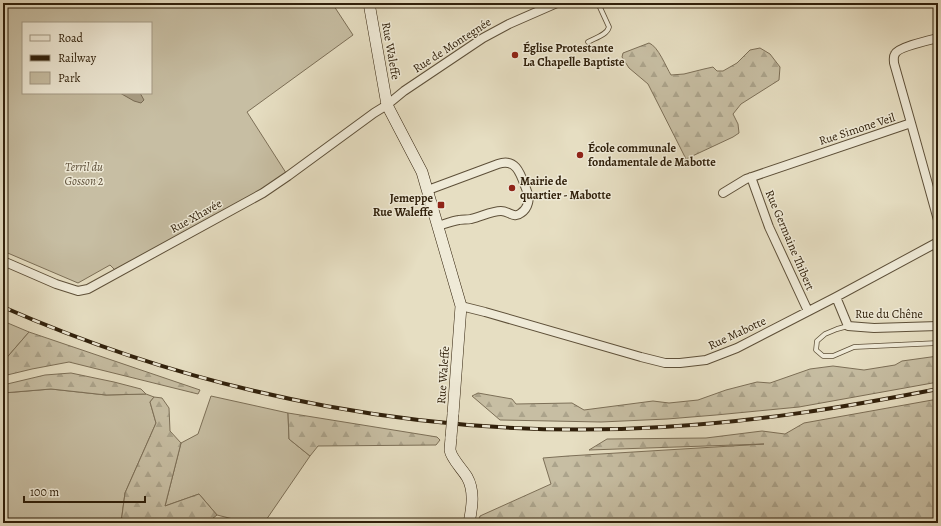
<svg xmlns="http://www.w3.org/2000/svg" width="941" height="526" font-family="Alegreya,serif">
<defs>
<pattern id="forest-firs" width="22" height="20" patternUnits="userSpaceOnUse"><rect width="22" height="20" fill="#c7bea3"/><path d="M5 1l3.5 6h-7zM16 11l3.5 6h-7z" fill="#aba38b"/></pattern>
</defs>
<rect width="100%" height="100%" fill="#e6dec2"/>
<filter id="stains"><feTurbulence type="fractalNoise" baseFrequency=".005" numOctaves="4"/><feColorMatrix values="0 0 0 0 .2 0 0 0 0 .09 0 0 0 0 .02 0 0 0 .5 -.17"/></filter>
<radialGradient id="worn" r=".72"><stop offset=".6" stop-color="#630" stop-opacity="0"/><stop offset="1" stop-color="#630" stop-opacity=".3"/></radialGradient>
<path fill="#c7bea3" stroke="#7c6f57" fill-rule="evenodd" d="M3 3H332L353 35 247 112 288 176 115 270 110 265 78 283 3 251ZM23 23H151V93H23Z
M3 321 29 332 3 362Z
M51 389 106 395 146 394 154 397 150 402 156 423 125 493 121 523H3V393Z
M211 396 288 413 289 439 310 456 264 523H249L217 515 199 494 165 506 181 443 198 434Z"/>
<path fill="url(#forest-firs)" stroke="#7c6f57" d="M649 43C658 46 666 67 671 75L684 74 704 69 713 67 717 71H723L737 63 750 50 760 48 770 54 780 67 779 80 741 104 733 114 738 124 739 133 733 137 686 159 648 84 629 68 622 57 623 53Z
M29 332 200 390 198 394 69 362 32 369 3 376V362Z
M938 356V382L799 407 716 415 667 419 601 422 500 420 472 396 478 393 512 399 516 404 572 403 584 410 653 401 669 403 698 400 726 390 757 382 770 383 810 369 833 366 864 370 895 365 902 361Z
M71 373 114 382 141 389 146 394 106 395 51 389 3 393V385L45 375Z
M154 397 162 398 169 408 170 431 181 443 165 506 199 494 217 515 207 523H121L125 493 156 423 150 402Z
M938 399V523H477L480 516 551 484 543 458 568 456 764 444 589 450 607 439 706 438 762 431 785 434 804 423Z
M288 413 437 437 440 440 436 445 318 446 310 456 289 439Z"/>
<path fill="#a89d84" stroke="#786b54" d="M120 93H140L144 100 141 103 134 101Z"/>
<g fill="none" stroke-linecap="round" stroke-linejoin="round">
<defs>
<path id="lane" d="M588 42C595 38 607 35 609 27L598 3
M848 326 837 329 825 334 817 341 816 350 823 356H833L854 347 938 343"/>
<path id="street" d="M911 123 938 220
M751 177 769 227 808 311
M428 190 498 164C515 158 520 172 525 186 527 191 530 197 528 203 527 207 524 211 521 213 514 219 509 211 501 211 491 211 481 217 471 219 467 220 463 219 459 220 452 221 445 224 438 226
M723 193 746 179 911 123 894 63C894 60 893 57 895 54 898 47 930 40 938 38
M3 261 56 284 78 291 88 289 263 193 288 176 374 113 387 105 404 91 483 38 509 24 557 3
M836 297 848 326 874 328 938 326
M461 306 485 312 641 357 665 363H680L706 360 737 348 836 297 938 242"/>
<path id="secondary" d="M369 3 387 105 422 172 461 306 453 414
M451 437C451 441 450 446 450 450 451 458 462 469 467 477 475 491 472 508 469 523"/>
</defs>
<use href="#lane" stroke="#5e5039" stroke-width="5.5"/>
<use href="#street" stroke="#5e5039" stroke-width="10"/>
<use href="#secondary" stroke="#30200b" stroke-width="12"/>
<use href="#lane" stroke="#efead7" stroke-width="4"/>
<use href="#street" stroke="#efead7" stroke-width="8"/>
<use href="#secondary" stroke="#efead7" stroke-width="11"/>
<defs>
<path id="rail" d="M3 307C208 397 439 441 663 427 756 422 846 407 938 389"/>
</defs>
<use href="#rail" stroke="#30200b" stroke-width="4"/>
<use href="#rail" stroke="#efead7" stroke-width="2.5" stroke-dasharray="8" stroke-linecap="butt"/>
<defs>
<path id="secondary-bridge" d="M451 437 453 414"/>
</defs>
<use href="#secondary-bridge" stroke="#30200b" stroke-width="12" stroke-linecap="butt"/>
<use href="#secondary-bridge" stroke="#efead7" stroke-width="11"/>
</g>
<g fill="#8f2418" stroke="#efead7" stroke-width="1.5">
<circle cx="515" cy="55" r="4"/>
<circle cx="580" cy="155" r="4"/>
<circle cx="512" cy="188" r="4"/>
<rect x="437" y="201" width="8" height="8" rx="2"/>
</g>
<g text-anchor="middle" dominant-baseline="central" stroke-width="3" stroke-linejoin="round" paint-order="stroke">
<g font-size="12" fill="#30200b" stroke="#efead7">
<text transform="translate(452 45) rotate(-33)">Rue de Montegnée</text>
<text transform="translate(391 51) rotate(80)">Rue Waleffe</text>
<text transform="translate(857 129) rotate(-18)">Rue Simone Veil</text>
<text transform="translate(196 216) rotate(-29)">Rue Xhavée</text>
<text transform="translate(790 240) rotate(67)">Rue Germaine Thibert</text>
<text x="889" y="314">Rue du Chêne</text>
<text transform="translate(737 333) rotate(-25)">Rue Mabotte</text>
<text transform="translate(443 375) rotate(-86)">Rue Waleffe</text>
</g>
<g font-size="12" font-weight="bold" fill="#30200b" stroke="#efead7" text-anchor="start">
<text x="523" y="48">Église Protestante<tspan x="523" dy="14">La Chapelle Baptiste</tspan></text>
<text x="588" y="148">École communale<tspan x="588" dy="14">fondamentale de Mabotte</tspan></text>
<text x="520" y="181">Mairie de<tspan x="520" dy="14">quartier - Mabotte</tspan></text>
<text x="433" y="198" text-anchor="end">Jemeppe<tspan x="433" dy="14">Rue Waleffe</tspan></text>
</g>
<g font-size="12" font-style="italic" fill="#5d4f39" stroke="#efead7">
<text x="84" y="167">Terril du<tspan x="84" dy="14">Gosson 2</tspan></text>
</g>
</g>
<rect width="941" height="526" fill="none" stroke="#e6dec2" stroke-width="16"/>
<rect x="4" y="4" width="933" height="518" fill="none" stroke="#30200b" stroke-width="2"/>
<rect x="8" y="8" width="925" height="510" fill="none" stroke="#30200b"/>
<rect x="22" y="22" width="130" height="72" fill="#efead7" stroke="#a39985"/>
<rect x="30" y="35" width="20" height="6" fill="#efead7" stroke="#a39985"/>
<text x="58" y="42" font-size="12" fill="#30200b">Road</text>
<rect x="30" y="55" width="20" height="6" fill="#30200b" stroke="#a39985"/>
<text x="58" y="62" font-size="12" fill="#30200b">Railway</text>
<rect x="30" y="72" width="20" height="12" fill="#c7bea3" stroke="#a39985"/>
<text x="58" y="82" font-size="12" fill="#30200b">Park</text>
<path d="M24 496v6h121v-6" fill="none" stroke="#30200b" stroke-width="2"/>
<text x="30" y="496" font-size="12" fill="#30200b" stroke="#efead7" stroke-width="3" paint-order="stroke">100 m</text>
<rect width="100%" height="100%" filter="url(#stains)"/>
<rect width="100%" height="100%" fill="url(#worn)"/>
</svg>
